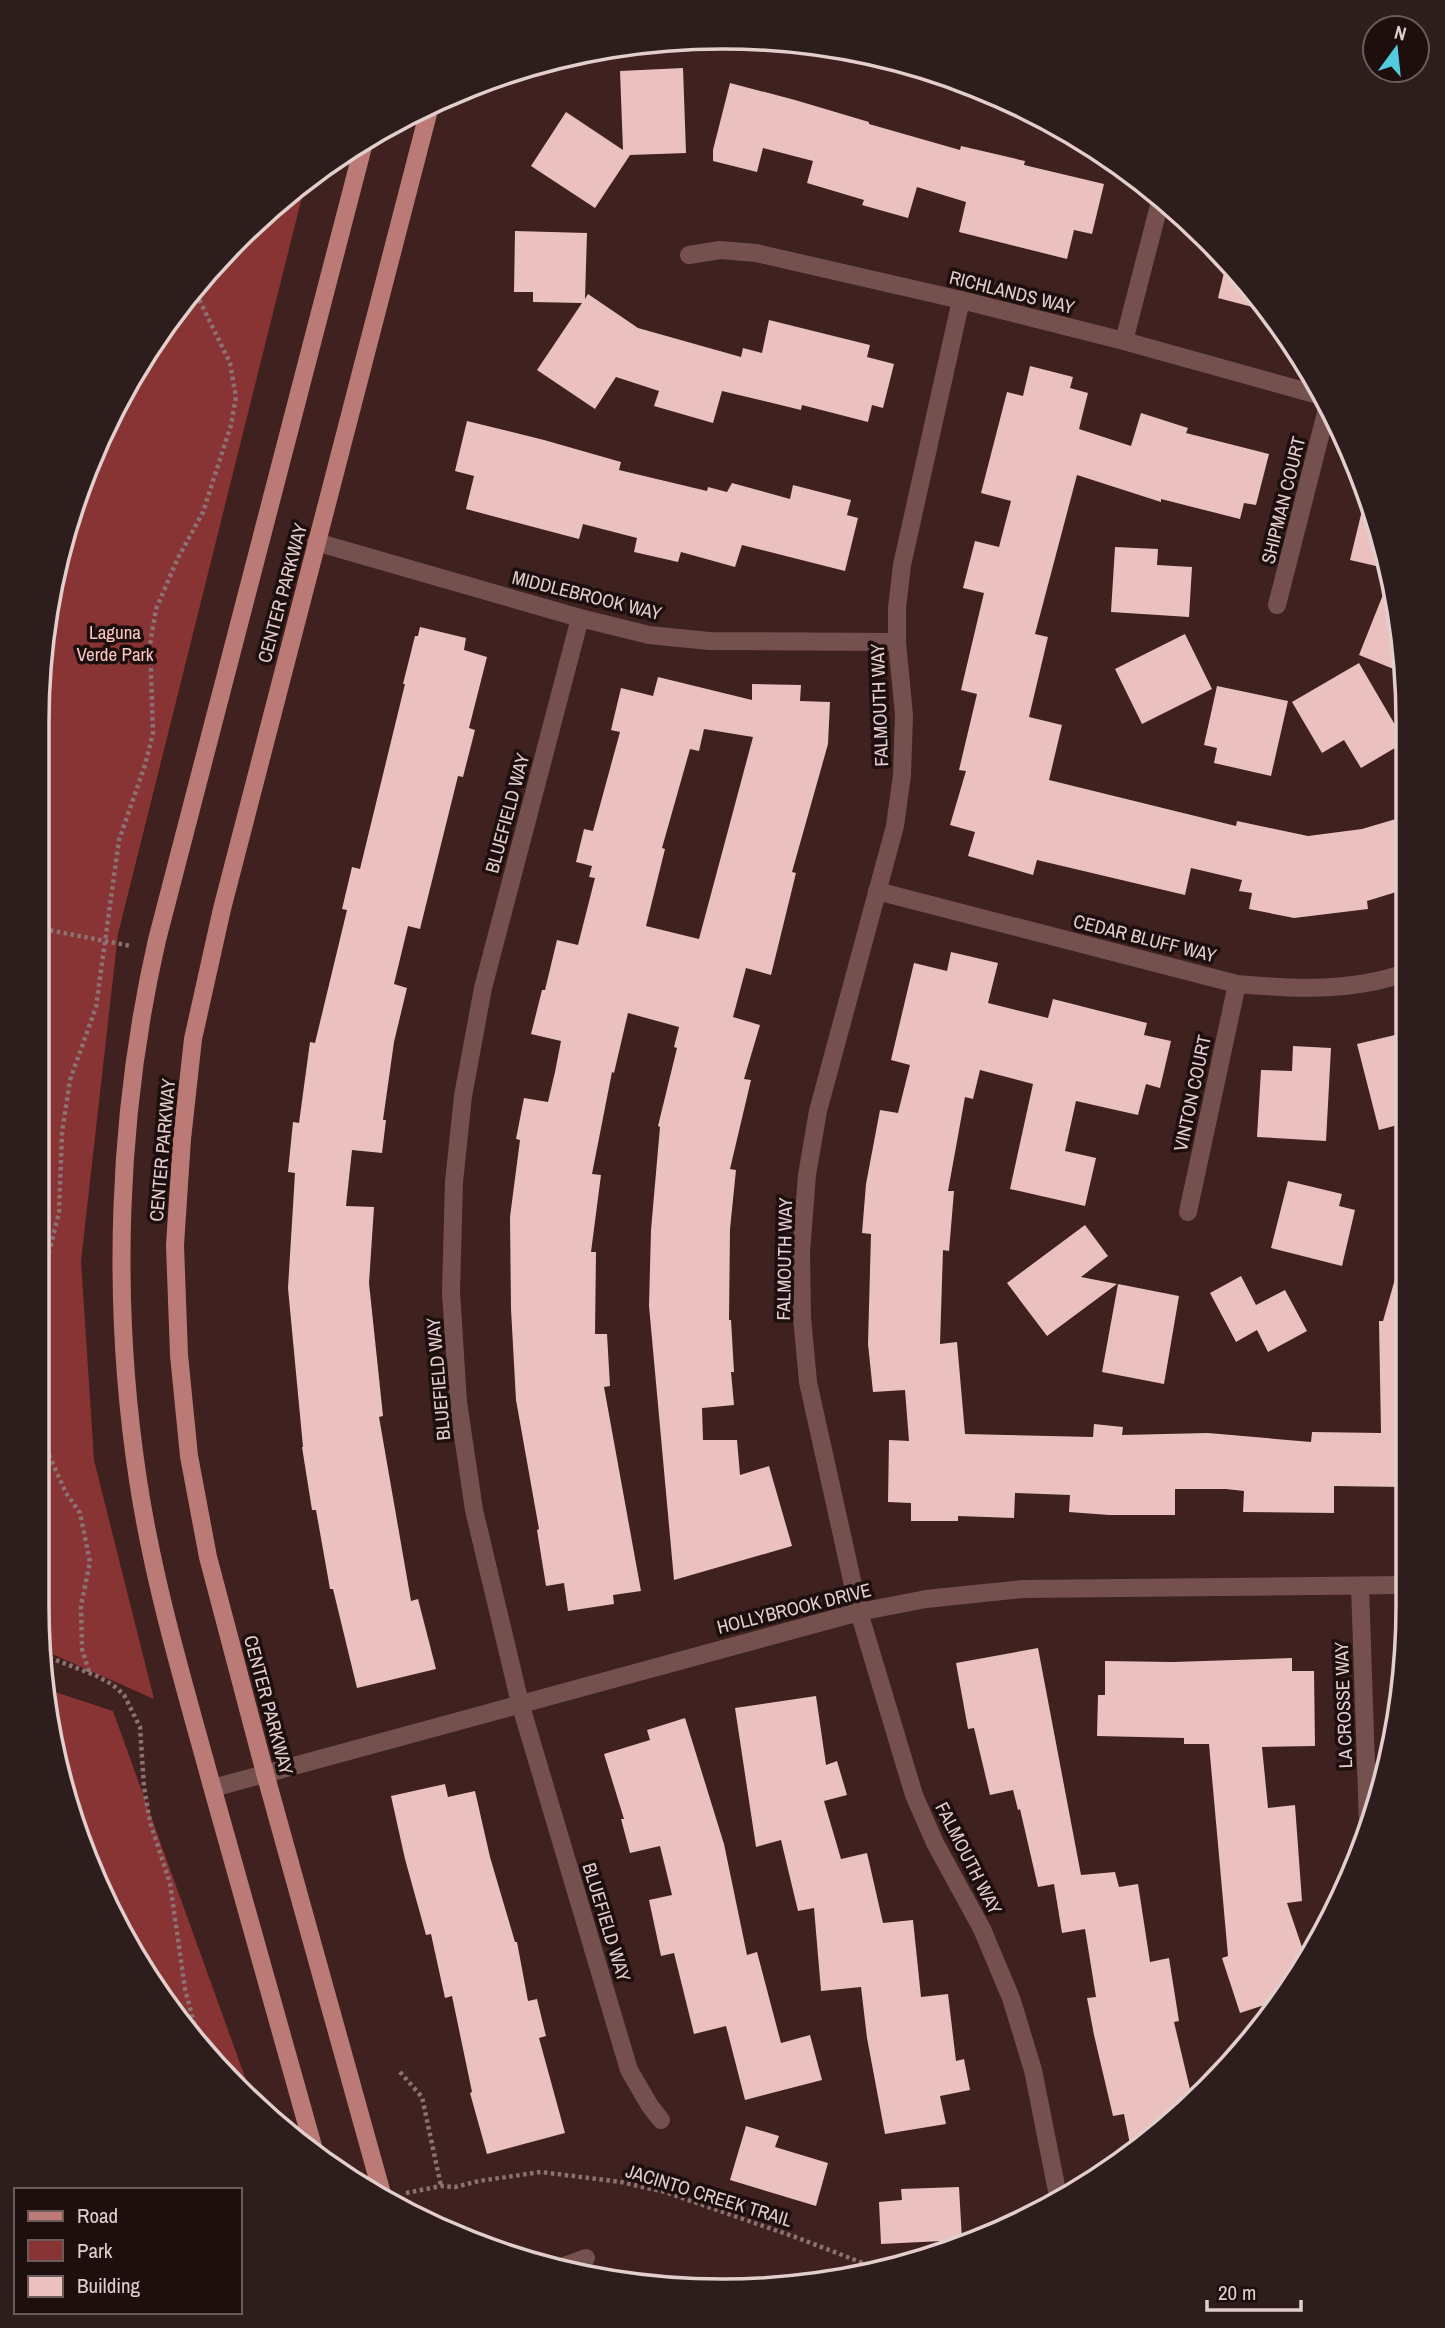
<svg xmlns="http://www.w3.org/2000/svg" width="1445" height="2328" font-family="'Archivo Narrow',sans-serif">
<rect width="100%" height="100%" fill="#3f211f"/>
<path fill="#883334" d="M306 181 118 934 81 1261 94 1460 154 1699 43 1650V633L89 460 179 305 271 207Z
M43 1688 113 1711 250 2091 153 1987 73 1826Z"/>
<path fill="#eac1be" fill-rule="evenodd" d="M683 68 686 153 630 155 595 208 531 166 566 112 623 150 620 71Z
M730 83 795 100 869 122V124L960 150 961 146 1025 161 1024 165 1104 184 1092 234 1074 230 1067 259 959 232 966 202 917 187 908 218 862 205 864 200 807 183 813 161 763 148 757 172 713 161V150Z
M515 231 587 233 585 299 588 294 638 328 741 357 743 348 762 353 769 320 870 345 867 357 894 364 883 408 872 405 868 422 802 405 801 410 722 391 713 423 654 406 659 391 616 377 595 409 537 370 582 303 533 302V292H514Z
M1227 260 1238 271 1264 310 1218 298Z
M1030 366 1073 377 1070 388 1088 393 1079 429 1131 446 1141 413 1188 428 1186 433 1269 454 1256 505 1244 503 1240 519 1161 499V502L1077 475 1035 634 1048 637 1029 717 1062 725 1049 780 1236 826 1237 821 1308 836 1362 829 1406 816V889L1367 901 1368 909 1294 918 1249 909 1252 893 1239 891 1242 880 1191 868 1185 895 1037 860 1033 875 968 856 975 832 950 825 966 771 959 770 977 694 961 690 984 593 963 588 975 541 999 547 1011 501 981 493 1007 392 1023 396Z
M467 421 544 440 621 462 619 470 707 491 708 487 727 492 732 483 790 499 793 485 851 500 847 515 858 518 845 571 742 545 735 567 681 552 678 562 634 552 637 538 583 524 579 539 466 509 474 476 455 471Z
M1366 494 1385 545 1389 569 1350 560Z
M1115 547 1158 549 1157 565 1192 567 1189 617 1111 612Z
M1390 577 1400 636 1406 674 1359 655Z
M420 627 466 638 464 650 487 657 469 728 475 730 463 777 458 776 420 929 408 926 394 984 407 988 394 1042 383 1120H386L382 1153 352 1150 346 1206 374 1207 369 1283 383 1416 379 1417 411 1601 418 1599 436 1669 357 1688 333 1589H330L316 1510H312L302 1447H303L288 1288 295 1173 288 1172 293 1122 299 1123 310 1042 315 1043 347 910 342 909 352 867 360 869 405 684H403L415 636H418Z
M1185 634 1212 689 1142 724 1115 669Z
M1359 663 1405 742 1361 768 1344 740 1322 753 1292 702Z
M658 677 752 700V684L801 685 800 701 830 702 828 744 792 872 796 873 771 975 746 968 733 1017 760 1025 744 1079 751 1080 730 1169 736 1170 730 1229 729 1320H731L734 1372H731L734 1405 702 1408 703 1440H737L740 1475 769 1466 792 1546 674 1580 649 1306 651 1230 660 1127 658 1126 677 1048 674 1047 679 1027 628 1013 614 1073 612 1072 592 1174 601 1175 591 1252H596L595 1334H607L610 1386 604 1387 641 1591 613 1595 614 1604 568 1611 564 1583 546 1586 537 1530 539 1529 516 1400 511 1309 510 1217 520 1140 516 1139 524 1098 548 1102 555 1072 561 1041 531 1034 542 990H545L557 940 578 945 595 878 589 877 592 866 576 862 584 829 593 831 620 732 611 730 621 688 653 696ZM704 729 753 737 699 939 646 926 665 849 662 848 690 749 699 751Z
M1217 686 1288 701 1271 776 1214 763 1217 748 1204 745Z
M951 952 998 963 988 1003 1048 1018 1053 999 1147 1023 1144 1035 1171 1041 1160 1088 1146 1084 1138 1115 1076 1101 1065 1151 1096 1158 1085 1206 1010 1189 1033 1084 980 1070 973 1099 965 1097 948 1191H954L949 1251 943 1250 940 1344 957 1342 965 1434 1093 1437 1094 1424 1123 1427 1122 1435 1208 1433 1311 1442 1312 1432 1381 1433 1379 1321H1383L1397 1272 1404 1273 1403 1487 1334 1486V1513L1243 1512 1244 1491 1226 1489H1175V1515H1109L1069 1512 1070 1495 1015 1493 1014 1518 958 1516V1521H911V1503L888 1502 889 1440 909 1441 905 1390 873 1392 868 1344 871 1234 862 1233 866 1184 880 1110 898 1113 910 1065 891 1060 914 963 947 971Z
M1395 1035 1401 1063 1405 1062V1123L1379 1130 1357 1044Z
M1293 1046 1331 1048 1326 1141 1257 1137 1261 1070 1292 1071Z
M1288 1181 1342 1194 1339 1206 1355 1210 1342 1266 1271 1248Z
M1085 1225 1108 1256 1081 1277 1117 1284 1047 1336 1007 1283Z
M1241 1276 1256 1305 1285 1290 1307 1331 1268 1352 1257 1330 1236 1342 1210 1293Z
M1118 1284 1179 1296 1164 1384 1102 1372Z
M1038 1648 1081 1875 1115 1872 1119 1887 1138 1884 1150 1962 1169 1958 1179 2021 1174 2022 1193 2102 1175 2121 1132 2154 1124 2114 1113 2116 1094 2035 1087 1998 1096 1997 1085 1929 1062 1933 1054 1884 1038 1887 1020 1809 1018 1810 1013 1790 990 1795 974 1728 968 1729 956 1663Z
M1292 1658V1671H1314L1315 1746 1262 1747 1268 1808 1295 1805 1302 1901 1287 1903 1305 1956 1280 2000 1240 2013 1222 1958 1228 1956 1209 1744H1184V1738L1097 1736 1098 1695H1105V1661L1173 1662Z
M816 1696 826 1765 837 1761 847 1795 824 1801 841 1859 867 1853 883 1923 913 1920 921 1997 948 1994 956 2061 964 2059 970 2090 940 2096 946 2124 885 2134 867 2038 861 1987 821 1991 814 1908 798 1911 781 1840 756 1847 735 1708Z
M685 1718 724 1844 747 1955 757 1952 781 2043 810 2035 822 2080 745 2100 726 2026 694 2034 674 1953 661 1956 649 1900 672 1895 660 1846 630 1853 621 1819H624L604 1754 650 1740 647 1730Z
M445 1784 448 1797 475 1791 490 1857 515 1942H517L528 2001 537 1999 546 2036 539 2038 565 2133 487 2154 470 2093 472 2092 452 1996 445 1998 431 1934 426 1935 405 1859 391 1796Z
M746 2126 779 2136 775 2147 828 2163 816 2206 730 2180Z
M959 2187 962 2240 881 2244 879 2202 902 2200 901 2189Z"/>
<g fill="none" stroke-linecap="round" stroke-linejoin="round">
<path stroke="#8c7270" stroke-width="4.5" stroke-dasharray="3.5 3.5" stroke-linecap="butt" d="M43 929 131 946
M43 1266 50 1249 59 1212 62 1133 70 1080 96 1007 119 840 145 765 153 733 150 644 156 609 177 560 203 512 231 425 236 397 230 363 194 289
M43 1435 44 1444 66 1493 80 1513 90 1562 81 1606 82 1649 89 1672
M43 1655 97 1676 113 1685 124 1695 140 1727 144 1787 150 1822 170 1883 185 1989 197 2034
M400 2072 422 2097 441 2186
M406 2193 441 2186 455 2187 479 2181 541 2172 621 2182 665 2192 798 2238 881 2270"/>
<path stroke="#74514f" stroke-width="18" d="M689 255 720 250 756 253 961 300 1124 341 1322 396
M961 300 902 565 897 608V642L904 715 902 775 895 826 818 1111 807 1175 801 1252 802 1317 808 1382 859 1612 914 1795 935 1843 982 1929 1011 1998 1033 2070 1058 2196
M1124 341 1161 198
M316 542 580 618 649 635 709 641 897 642
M1277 605 1328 405
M580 618 483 988 463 1096 454 1182 451 1292 458 1402 474 1510 520 1703 629 2070 650 2106 661 2120
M877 891 1237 984C1293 989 1351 992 1405 973
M1188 1212 1237 984
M1360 1586 1368 1824
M213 1788 859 1612 926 1599 1023 1589 1403 1585
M556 2269 586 2258"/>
<path stroke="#bc7a77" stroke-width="18" d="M316 2157C282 2034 247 1912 213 1790 185 1687 154 1586 138 1480 111 1302 117 1115 157 940L365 139
M384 2201 265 1773 208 1557 189 1456 179 1355 175 1245 182 1139 193 1039 222 909 430 106"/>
</g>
<g text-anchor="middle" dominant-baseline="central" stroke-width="7" stroke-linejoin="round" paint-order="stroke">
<g font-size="19" fill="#e2cecc" stroke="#1d0f0e">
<text transform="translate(1012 292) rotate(14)">RICHLANDS WAY</text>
<text transform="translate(1283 500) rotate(-76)">SHIPMAN COURT</text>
<text transform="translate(282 593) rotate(-75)">CENTER PARKWAY</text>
<text transform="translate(587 595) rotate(14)">MIDDLEBROOK WAY</text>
<text transform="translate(879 705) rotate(-92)">FALMOUTH WAY</text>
<text transform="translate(507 813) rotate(-75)">BLUEFIELD WAY</text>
<text transform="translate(1145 938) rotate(14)">CEDAR BLUFF WAY</text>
<text transform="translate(1192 1093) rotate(-78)">VINTON COURT</text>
<text transform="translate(162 1150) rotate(-85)">CENTER PARKWAY</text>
<text transform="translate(784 1259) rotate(-89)">FALMOUTH WAY</text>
<text transform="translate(438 1379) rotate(-95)">BLUEFIELD WAY</text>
<text transform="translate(794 1608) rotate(-14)">HOLLYBROOK DRIVE</text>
<text transform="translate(269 1705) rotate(75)">CENTER PARKWAY</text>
<text transform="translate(1343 1705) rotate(-92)">LA CROSSE WAY</text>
<text transform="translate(969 1858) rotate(63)">FALMOUTH WAY</text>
<text transform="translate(607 1922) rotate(73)">BLUEFIELD WAY</text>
<text transform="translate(709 2195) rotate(17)">JACINTO CREEK TRAIL</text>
</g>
<g font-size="19" fill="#f9c5c2" stroke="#1d0f0e">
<text x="115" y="632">Laguna<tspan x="115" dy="22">Verde Park</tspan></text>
</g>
</g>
<path d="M0 0H1445V2328H0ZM722 49H723A673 673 0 0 1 1396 722V1606A673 673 0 0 1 723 2279H722A673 673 0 0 1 49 1606V722A673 673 0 0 1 722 49Z" fill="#2d1e1d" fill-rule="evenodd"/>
<path fill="none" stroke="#e2cecc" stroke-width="3.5" d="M722 49H723A673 673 0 0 1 1396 722V1606A673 673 0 0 1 723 2279H722A673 673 0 0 1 49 1606V722A673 673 0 0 1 722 49Z"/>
<rect x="14" y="2188" width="228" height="126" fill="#1d0f0e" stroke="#6c5b5a" stroke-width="2"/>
<rect x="28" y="2211" width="35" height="10" fill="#bc7a77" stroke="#6c5b5a" stroke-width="2"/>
<text x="77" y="2223" font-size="21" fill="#e2cecc">Road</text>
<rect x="28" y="2240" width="35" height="21" fill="#883334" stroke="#6c5b5a" stroke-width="2"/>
<text x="77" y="2258" font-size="21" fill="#e2cecc">Park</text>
<rect x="28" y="2276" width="35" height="21" fill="#eac1be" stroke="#6c5b5a" stroke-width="2"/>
<text x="77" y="2293" font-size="21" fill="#e2cecc">Building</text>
<g transform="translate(1396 49) rotate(15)"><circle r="33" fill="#1d0f0e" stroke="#6c5b5a" stroke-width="2"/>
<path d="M0-5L12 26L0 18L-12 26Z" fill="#54cadd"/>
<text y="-10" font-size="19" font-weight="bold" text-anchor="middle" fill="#e2cecc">N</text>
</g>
<path d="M1207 2300v10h94v-10" fill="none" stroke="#e2cecc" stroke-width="3.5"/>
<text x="1218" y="2300" font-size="21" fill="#e2cecc" stroke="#1d0f0e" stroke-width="5" paint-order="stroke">20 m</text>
</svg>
